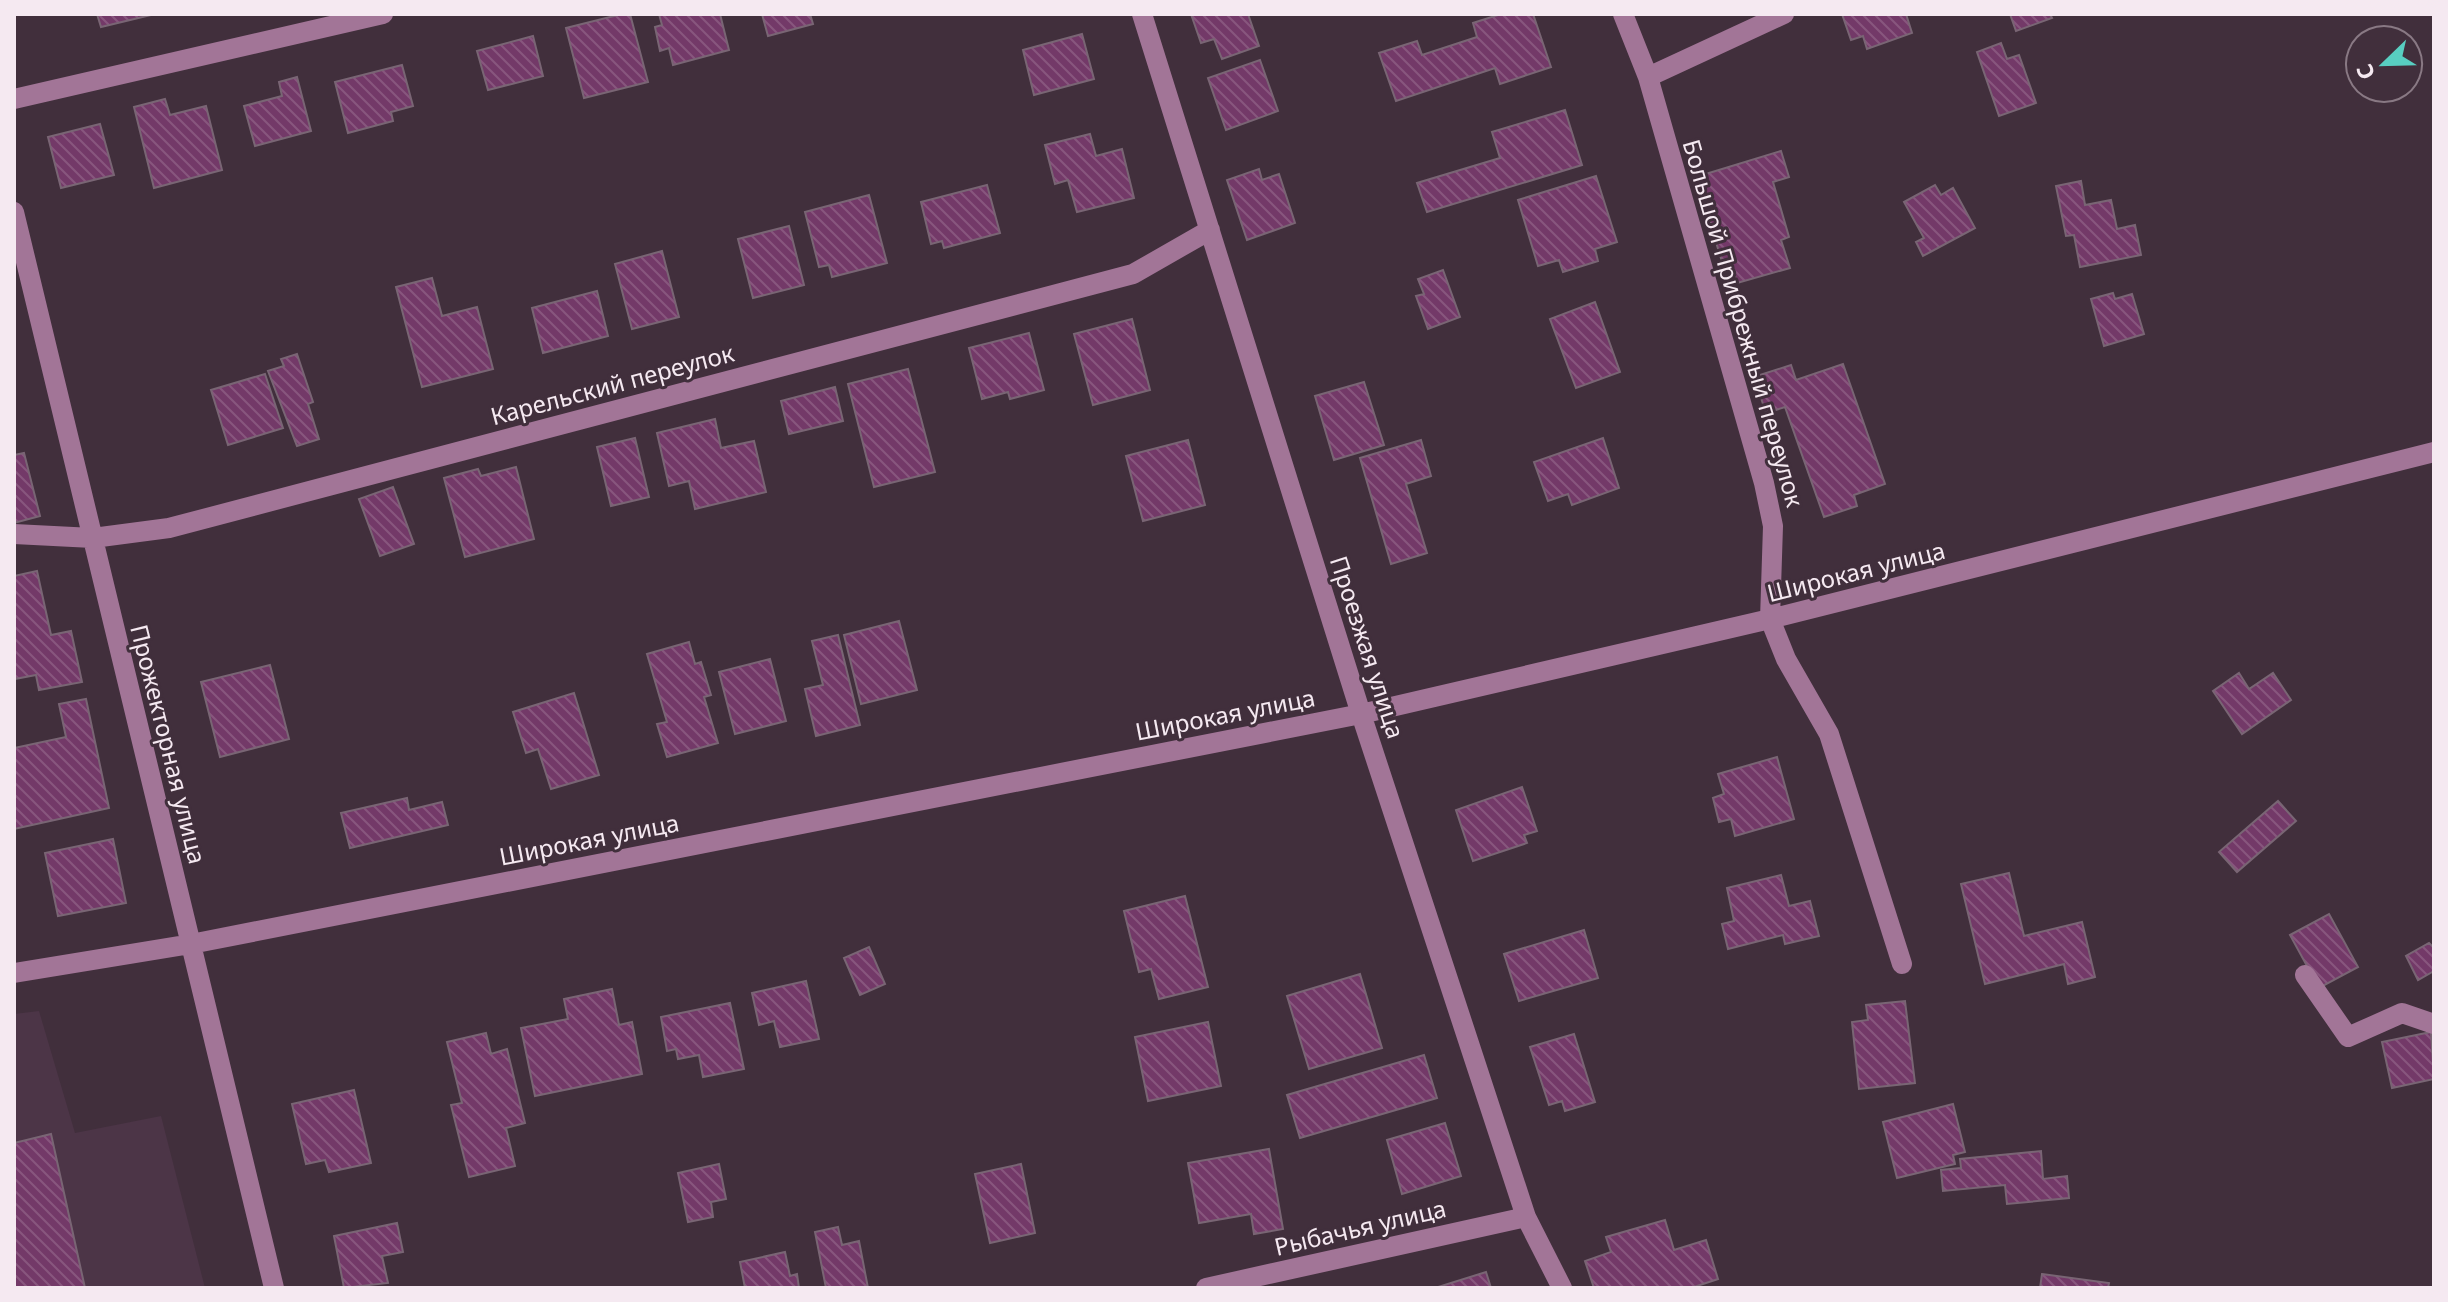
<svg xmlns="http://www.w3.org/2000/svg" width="2448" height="1302" font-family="'Noto Sans',sans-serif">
<defs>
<pattern id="building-back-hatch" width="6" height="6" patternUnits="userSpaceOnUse" patternTransform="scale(2)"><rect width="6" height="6" fill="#733968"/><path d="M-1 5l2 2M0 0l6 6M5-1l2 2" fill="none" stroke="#88567e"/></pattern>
</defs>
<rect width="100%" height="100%" fill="#412f3c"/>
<path fill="#4c3547" d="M39 1011 75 1133 161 1116 205 1288H14V1014Z"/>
<path fill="url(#building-back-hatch)" stroke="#796574" stroke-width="2" d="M97 14H155L101 27Z
M622 14H630L648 82 584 98 566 28Z
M659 14H720L729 50 673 65 669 48 660 51 655 27 662 25Z
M762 14H810L813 24 768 36Z
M1191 14H1248L1259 46 1222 59 1214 39 1201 43Z
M1501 14H1533L1551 67 1500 84 1495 68 1396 101 1379 53 1417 41 1422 55 1477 37 1473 23Z
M1842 14H1906L1912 33 1867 49 1863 36 1851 40Z
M2010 14H2050L2052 18 2016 31Z
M1082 34 1094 79 1034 95 1023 50Z
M533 36 543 76 488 90 477 51Z
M2001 43 2007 59 2019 55 2036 103 1999 116 1977 52Z
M1260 60 1278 111 1226 130 1208 78Z
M402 65 413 106 391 112 393 121 348 133 335 82Z
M297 77 311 131 255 146 244 106 282 96 279 82Z
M165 99 170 115 206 106 222 170 154 188 134 107Z
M1565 110 1582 165 1427 212 1417 183 1500 158 1492 132Z
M100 124 114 175 61 188 48 137Z
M1090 134 1096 156 1122 149 1134 198 1077 212 1068 180 1055 184 1045 145Z
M1781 151 1789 177 1773 182 1789 237 1781 240 1790 268 1737 283 1731 262 1723 265 1696 177Z
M1259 169 1262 180 1279 174 1295 223 1247 240 1227 180Z
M1596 176 1617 242 1595 249 1598 261 1563 272 1559 260 1538 266 1518 200Z
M2081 181 2085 205 2111 200 2117 229 2135 225 2141 255 2080 267 2074 235 2066 236 2056 186Z
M987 185 1000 233 944 248 942 241 931 244 921 202Z
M1935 185 1941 195 1953 188 1975 228 1923 256 1916 242 1924 238 1904 202Z
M869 195 887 263 832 277 829 265 819 267 805 212Z
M789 226 804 285 753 298 738 239Z
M662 251 679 317 632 329 615 264Z
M1443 270 1460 317 1428 329 1416 296 1424 294 1418 279Z
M432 278 442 316 477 307 493 369 422 387 396 287Z
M597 291 608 336 543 353 532 308Z
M2113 293 2115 299 2132 294 2144 334 2104 346 2091 299Z
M1595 302 1620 372 1576 388 1550 319Z
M1132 319 1150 390 1093 405 1074 334Z
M1029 333 1044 390 1010 399 1008 392 982 399 969 348Z
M297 354 313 402 308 404 319 439 297 446 268 371 284 366 281 359Z
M1843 364 1885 484 1854 495 1857 506 1824 517 1785 407 1766 413 1754 377 1791 365 1796 380Z
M908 369 935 472 874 487 848 384Z
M265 374 283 428 228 445 211 390Z
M1364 382 1384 445 1334 460 1315 396Z
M835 387 843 421 789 434 781 401Z
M715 419 721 448 754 441 766 492 695 509 689 481 669 486 657 433Z
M635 438 649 497 611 506 597 447Z
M1603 438 1619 488 1572 505 1568 494 1548 501 1534 462Z
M1188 440 1205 505 1143 521 1126 456Z
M1421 440 1431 476 1406 484 1427 553 1391 564 1360 458Z
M24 453 40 516 14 523V455Z
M516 467 534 539 465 557 444 478 478 469 481 476Z
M393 487 414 544 380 556 359 499Z
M37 571 51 635 71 631 82 682 39 690 36 675 15 679 14 576Z
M899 621 917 690 861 704 844 635Z
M838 635 860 725 816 736 805 689 823 685 812 641Z
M689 642 695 664 701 662 711 695 704 697 718 743 667 757 657 724 667 722 647 654Z
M770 659 786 721 735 734 719 672Z
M270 665 289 739 220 757 201 682Z
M2239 673 2249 689 2273 673 2291 700 2242 734 2213 691Z
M574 693 599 775 551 789 538 749 526 753 513 712Z
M86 699 109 808 14 829V748L66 737 59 704Z
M1777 757 1794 819 1735 836 1731 819 1719 822 1713 798 1724 794 1718 774Z
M1522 787 1537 831 1524 835 1527 843 1473 861 1456 810Z
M407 798 409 810 442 802 448 825 350 848 341 813Z
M2278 801 2296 821 2237 872 2219 852Z
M113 839 126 903 58 916 45 853Z
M2009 873 2024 936 2082 922 2095 977 2068 984 2064 964 1985 984 1961 884Z
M1781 875 1789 906 1810 901 1819 936 1785 944 1783 935 1728 949 1722 924 1734 921 1727 888Z
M1185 896 1208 987 1159 999 1151 969 1139 972 1124 911Z
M2329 914 2358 967 2319 988 2290 935Z
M1584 930 1598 978 1519 1001 1504 954Z
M2429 943 2434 948V971L2418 980 2406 956Z
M869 947 885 984 860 995 844 958Z
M1360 974 1382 1048 1309 1069 1287 996Z
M806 981 819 1039 780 1047 774 1021 759 1025 752 993Z
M612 989 619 1025 632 1022 642 1074 535 1096 521 1028 568 1019 564 999Z
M1905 1001 1915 1083 1859 1089 1852 1022 1868 1020 1866 1005Z
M730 1003 744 1069 703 1077 699 1055 678 1059 676 1049 667 1051 661 1017Z
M1208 1022 1221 1086 1148 1101 1135 1037Z
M2431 1032 2434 1079 2392 1088 2382 1042Z
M486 1033 491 1054 507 1049 525 1123 506 1128 515 1166 469 1177 451 1105 462 1103 447 1042Z
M1574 1034 1595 1102 1565 1111 1562 1101 1549 1105 1530 1047Z
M1424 1055 1437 1098 1300 1138 1287 1095Z
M354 1090 371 1163 329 1172 325 1160 306 1164 292 1104Z
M1953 1104 1965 1152 1953 1155 1955 1164 1897 1178 1883 1122Z
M1445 1123 1461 1176 1402 1194 1387 1140Z
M51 1134 85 1288H14V1143Z
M1269 1149 1283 1229 1254 1234 1251 1214 1199 1223 1188 1163Z
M2041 1151 2043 1179 2067 1176 2069 1198 2007 1204 2005 1185 1943 1191 1941 1170 1961 1168 1960 1159Z
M719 1164 726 1199 711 1202 713 1217 688 1222 678 1173Z
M1021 1164 1035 1233 990 1243 975 1174Z
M1665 1220 1674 1250 1706 1240 1718 1279 1691 1288H1594L1585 1261 1611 1252 1606 1237Z
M397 1223 403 1252 382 1256 388 1283 344 1288 334 1236Z
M838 1227 842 1245 859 1241 868 1288H826L815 1232Z
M785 1252 790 1276 797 1274 799 1288H745L740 1262Z
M1486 1272 1491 1288H1435Z
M2042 1274 2109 1283 2108 1288H2040Z"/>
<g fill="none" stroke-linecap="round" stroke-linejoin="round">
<path stroke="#a27597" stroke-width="20" d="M1142 14 1361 714 1526 1217 1562 1288
M1623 14 1648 77 1764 483 1773 526 1770 619 1786 659 1829 734 1902 964
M1648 77 1784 14
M14 99 383 14
M14 212 274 1288
M14 534 93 538 169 528 1133 274 1210 230
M14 973 191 944 1361 714 1770 619 2434 452
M2305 975 2348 1037 2402 1013 2434 1024
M1206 1288 1526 1217"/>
</g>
<g text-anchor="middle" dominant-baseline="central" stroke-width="6" stroke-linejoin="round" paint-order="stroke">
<g font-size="24" fill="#f5e9f1" stroke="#412f3c">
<text transform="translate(1744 323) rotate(74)">Большой Прибрежный переулок</text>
<text transform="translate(612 384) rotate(-15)">Карельский переулок</text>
<text transform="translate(1856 571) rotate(-14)">Широкая улица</text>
<text transform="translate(1368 647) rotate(72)">Проезжая улица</text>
<text transform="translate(1225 714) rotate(-11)">Широкая улица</text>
<text transform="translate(169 744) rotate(76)">Прожекторная улица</text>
<text transform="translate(589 839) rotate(-11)">Широкая улица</text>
<text transform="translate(1360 1227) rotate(-13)">Рыбачья улица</text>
</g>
</g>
<rect width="2448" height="1302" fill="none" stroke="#f5e9f1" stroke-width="32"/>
<g transform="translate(2384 64) rotate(247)"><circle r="38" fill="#412f3c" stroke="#897984" stroke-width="2"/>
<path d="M0-6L14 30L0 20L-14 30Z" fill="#58cec1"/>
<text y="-12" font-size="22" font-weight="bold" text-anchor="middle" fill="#f5e9f1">С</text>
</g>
</svg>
